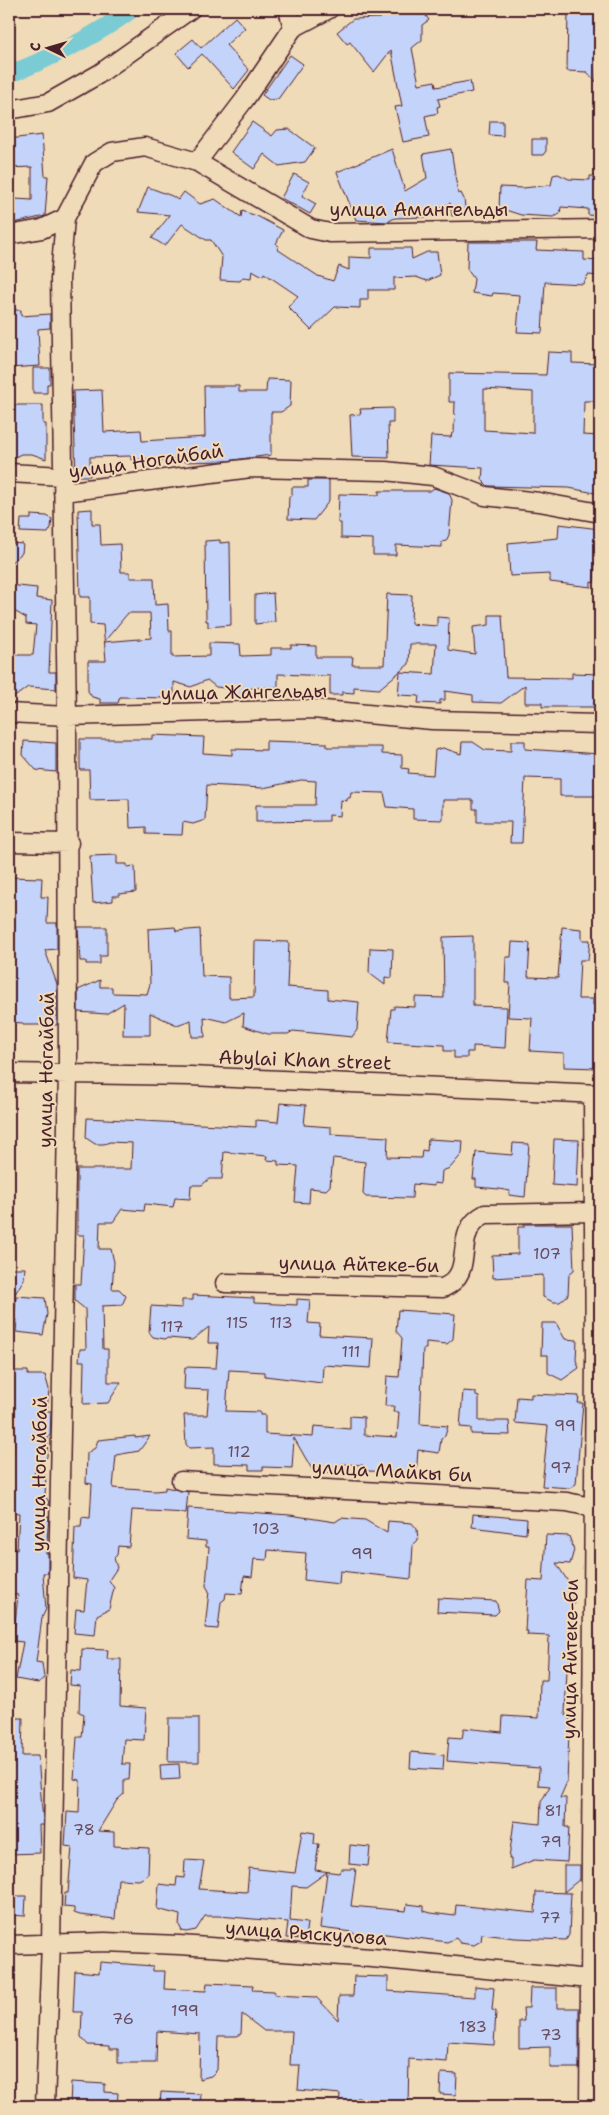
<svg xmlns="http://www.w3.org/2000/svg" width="609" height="2115" font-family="'Shantell Sans',sans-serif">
<rect width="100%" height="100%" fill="#f0dbb9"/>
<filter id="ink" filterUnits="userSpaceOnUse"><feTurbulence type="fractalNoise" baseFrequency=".02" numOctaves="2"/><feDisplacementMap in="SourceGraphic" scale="10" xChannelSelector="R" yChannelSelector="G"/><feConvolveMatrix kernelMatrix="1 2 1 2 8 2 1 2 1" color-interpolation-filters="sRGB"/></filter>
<g filter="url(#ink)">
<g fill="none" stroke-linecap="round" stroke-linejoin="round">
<path stroke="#7acbd3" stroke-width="18" d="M9 74C48 60 99 34 132 9"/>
</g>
<path fill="#c4d3f9" stroke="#4a1f2b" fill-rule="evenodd" d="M375 9H421L429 20 422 25V40L412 48 419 84 435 81 436 87 470 81 472 92 438 99 440 106 437 107 438 113 425 116 429 137 403 142 395 107 402 106 391 50 374 72 350 42 347 44 337 32 353 19 380 18Z
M568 9H596V26H600L596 82 587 72 567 71Z
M235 17 245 28 226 45 249 70 234 89 202 54 188 67 176 53 193 39 201 48Z
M290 55 303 64 278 99 269 100 262 95Z
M490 121H503V136L489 135Z
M252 122 272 136 277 130 289 129 315 148 305 162 279 166 264 154 254 169 231 152Z
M42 135 45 176H48L45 216 14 223 15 199 32 200V167L9 168V139Z
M532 139H546V151L543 155H532Z
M392 149 405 191 427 178 423 154 451 149 458 194 461 193 464 199 466 214 452 216 450 203 426 217 395 218 387 222 356 220 337 172Z
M294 174 309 182 302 196 316 204 310 214 281 198Z
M558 174 569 179 590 180V176H600V216L588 215V209L561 207 560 214 553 217 521 215 499 208 500 187 523 188 551 185 553 175Z
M148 187 172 196 178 200 184 192 200 204 215 199 241 217 242 211 257 216 283 230 276 244 279 246 277 249 318 276 333 281 339 266 349 270V257L371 258V248H411L412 259 427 252H437L440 275 427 281 416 277 394 278V290H368V300H360V308L335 307 311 330 288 307 298 296 264 273 263 276 252 270 251 278 243 277 240 281 220 280 222 257 211 240H206L182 224 165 246 152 238 170 215 138 212Z
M468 242H537L536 250 584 252V260L600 261V276L588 275 583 284 545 282 542 333 517 332 520 295 493 293 492 296 472 293 474 279 467 269Z
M9 310H21V316L50 314V328L38 329 40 366 9 368Z
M548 352 572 353V363L600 364V401H584L583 435 600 436V494L569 488 488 486 482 480 483 468 429 465 431 436 451 437 452 433H454L455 402H449V373L546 375ZM484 389 533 392V433L484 430Z
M33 368H50V384H47V393H33Z
M267 379 291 380 290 406 281 412H271V455L226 461 184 462V458L148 461V459L131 460V456L90 457V476H76L73 391 102 390 104 432 141 430 142 441 205 437 204 386H239V392H266Z
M14 405H43V424H46V459L32 454H21L9 460V412H14Z
M393 408V423H388L389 458 352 457 350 415 361 414 360 409Z
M308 480H329V501L314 520 288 519 289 496H292V487H308Z
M434 488 449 493 452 500 449 535 446 541 442 542V547L396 545V555H373V539L341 538V523H338L339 494 379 495V491H430Z
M92 509V524H100L101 545 120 544 121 572H130V578H154L155 605 168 604 169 631H172V657L209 656V643L240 644 241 656 271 655V648H291V645L316 646V657H353L352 665H384L387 594 412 595 411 624 437 626V617L449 618 448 650 475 654 473 627 489 625V615H502L506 677 572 678V673L600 674V707H542V703H525V685L501 703 473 702V695L445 691V700H440V704L418 703 419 696 398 695 400 672 434 674 436 644H410L409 664 379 689 354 687V693L342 692V695H330V676L278 674V687L252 688 238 696 225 688 216 687 207 680 191 687 174 682V696H168V698L120 697 118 703H100V699L92 697 88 691V661H106L103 625 90 624V597H80L78 510ZM128 613H150L151 638 104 642Z
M31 515 47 516 52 519 51 528 48 533 20 532 21 519H31Z
M559 524 600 529V563H595L594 583 591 582V587L550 582V574L510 576 508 543 558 538Z
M220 540V543L230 542 231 625 208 627V621H206L205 541Z
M9 543 23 544 22 553 9 564Z
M9 585 37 588 36 598 52 600 49 672H56V689L28 687 9 701V655H33L36 625 26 624V618L9 608Z
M273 593 275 622 255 624V595Z
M152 735 204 737 203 753 232 755V749L266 750V741L327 743V747H382V754L402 755V768L409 769 408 773 433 775 435 750 443 748 461 754 462 742H473L485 750 511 751V741H525V749L600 754V796H560V779L525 778 522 843H510L511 822H477V809H473V800H443V820L413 819V809L387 807 384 793 351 792 350 798H347V801L341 800 340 816 329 815V821L256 822V805H315L316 781 301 780 263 788 207 785 205 820 193 824 183 822 182 835 146 834V827L130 828 129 799 90 800 89 770H80V739H152Z
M24 741 56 743V772L36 770 23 755Z
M117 855V864H127V867L135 866 136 892 119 894V896H113V901L93 903 90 856Z
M9 877 42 878 41 897H48L47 923H57V949L45 950 57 984V1025H23V1023L9 1022Z
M78 927H107V956H100V964H86V961H80Z
M175 927 176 931 200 929 202 976 229 977V998L254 997 255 941 289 942 287 987 328 990V999L359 1002 357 1030 352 1037 293 1031 288 1034H268L243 1026 244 1013 226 1022 204 1017 205 1037H192L191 1020 177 1025 150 1013V1035H123L124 1003 106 1014 78 1012V990L100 980V987H112V993L147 994 150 984 148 929Z
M562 927 582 929V940H590L588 960H580L578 999H593V1005H600V1064H598V1068L564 1067V1053L530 1051 532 1018 508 1017 510 983H505L506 957H511L512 942 530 943 528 977 558 978Z
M473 936V1006L507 1007 505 1048 473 1046V1052H467V1058H454V1051H444V1045L388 1042 391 1009H394V1006L415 1007V997L444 998 443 937Z
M370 948 393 949 392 978 385 977V985L369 973Z
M280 1103 306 1105 304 1125 331 1127V1134L388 1137 387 1157 421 1158 422 1150 427 1151 428 1139 463 1141 462 1154 450 1168 442 1171 441 1184 434 1183V1186L413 1184 412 1198 366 1197 363 1194 365 1162 333 1158 330 1186 326 1190 310 1188 309 1203 295 1202 298 1166 278 1165V1161L266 1160 267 1156 224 1152 222 1179H209L202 1185H191L190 1199 175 1198 173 1207 145 1204 144 1211 122 1209 113 1222H100L99 1249H111L114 1262 112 1289H119L126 1296 122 1305 102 1306 103 1349H108V1382H121L108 1403 83 1404 84 1361H79L80 1349H86L85 1309 75 1301V1284H81L84 1235H77V1169H131L132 1143 110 1142 104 1144H95L86 1138 87 1118 256 1127V1120L278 1122Z
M554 1139 579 1140 577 1187 552 1185Z
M513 1143 529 1144 525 1197 509 1195 510 1191 499 1189 476 1187V1179H473L476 1152 512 1155Z
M524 1224H572L574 1270 569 1274 568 1295 560 1302H553L543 1297V1275L493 1278 492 1255 518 1254V1227H524Z
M9 1268H25L24 1279 9 1304Z
M193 1295 254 1298V1303L277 1304 297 1305V1299L310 1300 308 1323 320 1324 319 1335 373 1338 371 1368 323 1365 322 1383 265 1376V1372L229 1370 226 1411 260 1412V1415H265V1434L313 1437 314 1426 350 1429V1416L364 1417V1435L397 1437 399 1412H393L394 1406H385L387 1376 399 1377 402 1338 396 1331 398 1310 455 1314 453 1339 447 1344 426 1342V1349H423L420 1424 448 1426 445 1436 441 1439 439 1453 418 1450 416 1476 412 1479 404 1478 395 1472 367 1471 363 1465 341 1464V1473L313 1471 294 1438 292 1468 263 1467V1470H249V1465L214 1464V1447L189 1448 186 1444 184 1415H207L209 1390 184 1389 185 1367 216 1368 218 1343H208L209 1327 192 1340 168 1338 165 1339 153 1337 149 1332 151 1306 182 1308V1300H193Z
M16 1296 45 1298 47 1314 43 1335 16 1332 17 1320 14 1319Z
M542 1323H556L565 1339 577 1340 576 1360 579 1368 562 1380 548 1373V1355H541Z
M11 1371H28V1375H45L49 1389 47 1411H51L50 1436H48L47 1457 34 1473 46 1475 45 1496 49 1502 44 1516H49L46 1553H48V1573H43L46 1609 42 1618 36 1662 42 1663 44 1678 38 1683 16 1679 23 1642 13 1641 18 1595 9 1594V1548L17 1549 19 1513 9 1512 14 1435 9 1425V1374Z
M463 1391 476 1392V1396L479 1397V1421H509L510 1435 471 1434V1428L460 1427Z
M531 1394 579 1396 578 1403H583L576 1484 570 1488 542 1486 548 1426 515 1423 517 1397 531 1398Z
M135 1436V1438L150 1436 139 1451 116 1455 113 1488 155 1491 165 1490V1487L188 1492 186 1513 132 1510 129 1547 118 1546 117 1555 114 1558 117 1568 109 1580 114 1588 109 1609 97 1615 95 1635 74 1633 76 1609 84 1610 87 1580 73 1578 75 1527H81L82 1517 90 1518 92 1484 86 1483 87 1453 95 1448 98 1440Z
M188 1508 290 1515 335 1522 341 1518 365 1520 387 1533 388 1521 412 1523 417 1529 418 1540 413 1545 411 1579 340 1571 339 1584 304 1580 306 1553 268 1550 267 1560 254 1559 252 1577 244 1576 242 1594 226 1593 225 1599 221 1602 218 1629 205 1628 209 1591 206 1586 209 1547H206V1541L186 1539Z
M473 1514 527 1519 526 1534 472 1527Z
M546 1535 569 1536 574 1550 570 1564 556 1563 571 1586 574 1602 571 1610 574 1619 571 1622 570 1671 567 1670 565 1713 572 1723V1730L569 1733 567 1782 560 1798H566L565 1827H569L567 1862 534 1860 511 1869V1859H509L514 1821 540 1824 541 1802 550 1786 538 1785 539 1768 447 1761 449 1737 462 1738 464 1728 502 1732 503 1716 539 1718 540 1680H547L549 1636 527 1635 528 1631H525L528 1580 543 1581Z
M438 1598 496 1601 499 1611 495 1615 437 1612Z
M82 1649 108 1650 107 1659H121L120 1706 146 1708 144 1740 124 1739 122 1764H130L129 1780H124V1794L117 1800 98 1831 114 1832V1846L149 1848 148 1875 139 1880 118 1879 115 1919 80 1915 74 1913V1908L64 1907 65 1893H68L72 1847 65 1846 67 1812 79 1813 80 1780 74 1779 77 1737H82L84 1714 79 1712 80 1686 70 1685 71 1670 81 1671Z
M9 1718H23L22 1756H38L43 1822V1825H39L40 1853 9 1854Z
M169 1718H199V1762H168Z
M411 1752 444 1755 443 1770 410 1768Z
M179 1764 180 1779 161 1780 160 1765Z
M302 1831 315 1833 314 1844H319L315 1870 339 1873 341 1869H356L351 1906 406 1911 407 1904 424 1906V1911L431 1913 455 1916 456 1905 535 1913 536 1892 571 1893 569 1935 566 1940 515 1938 482 1934 481 1941 474 1945 460 1943 456 1938 447 1942 386 1934 357 1936 352 1932 320 1928 327 1872 306 1887 292 1886 290 1921 307 1923 305 1939 286 1938 288 1922 219 1916H205L196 1930 186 1932 182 1931 179 1925 180 1915 157 1909 159 1884 176 1886 177 1877 184 1878 185 1860 204 1861 199 1889 247 1892 249 1868 295 1873Z
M350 1845 370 1847 368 1866 349 1864Z
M564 1865H580V1879L564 1892Z
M9 1896H26L25 1916 9 1915Z
M100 1962 153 1966V1971H165L164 1989 206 1991 207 1983 253 1985 252 1990 274 1991V1995L316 1997 338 2020 339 1996H353L354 1976 388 1977V1991L475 1997V1986L494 1988 492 2010 496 2011 494 2045 448 2042 447 2062 409 2059 408 2106H385L386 2101 357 2098 354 2106H339L340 2094 298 2090 300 2065H290L292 2031H264L242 2014 241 2034 237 2036H218L217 2070 211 2076 199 2079 200 2034 157 2031 156 2063H118V2049H109V2046L88 2045 81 2037 82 2012H73L75 1971 99 1973Z
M530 1988H557V2008H579V2068H550V2047L519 2048V2021H524L523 2008H529Z
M441 2073 457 2074 456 2095 440 2094Z
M71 2082 105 2084V2092L118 2093 117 2106H70Z
M161 2092 201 2094 200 2106H160Z"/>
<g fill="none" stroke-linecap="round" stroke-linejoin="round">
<defs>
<path id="street" d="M288 9 293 28
M9 110 48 103 99 74 191 9
M197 162 245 99 293 28 329 9
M9 235 42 229 65 218 94 163 112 152 145 147 197 162 311 229 330 233 600 229
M9 473 62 476
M63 492 251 468 385 471 433 476 485 496 539 502 600 513
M9 713 67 716 313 709 432 720 600 724
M9 842 69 843
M9 1073 190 1076 600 1094
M225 1283 443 1288C479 1272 449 1233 485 1214L593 1212
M181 1481 567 1502 600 1509
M9 1945 105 1942 179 1945 372 1958 600 1980
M45 2106 51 1942 68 1073 67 716 60 279 65 218
M589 2106 595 1357 593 1094"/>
</defs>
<use href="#street" stroke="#4a1f2b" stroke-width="21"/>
<use href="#street" stroke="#f0dbb9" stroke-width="18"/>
</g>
</g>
<g text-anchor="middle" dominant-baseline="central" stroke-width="4" stroke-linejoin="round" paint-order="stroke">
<g font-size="16" fill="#684c5e">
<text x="547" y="1253">107</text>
<text x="237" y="1322">115</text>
<text x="281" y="1322">113</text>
<text x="172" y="1326">117</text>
<text x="351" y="1351">111</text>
<text x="565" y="1425">99</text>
<text x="239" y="1451">112</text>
<text x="561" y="1467">97</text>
<text x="266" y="1528">103</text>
<text x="362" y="1553">99</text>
<text x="553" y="1810">81</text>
<text x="84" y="1829">78</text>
<text x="551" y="1841">79</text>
<text x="550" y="1917">77</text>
<text x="185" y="2010">199</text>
<text x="123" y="2018">76</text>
<text x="473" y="2026">183</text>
<text x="551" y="2034">73</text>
</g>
<g font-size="19" fill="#4a1f2b" stroke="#f0dbb9">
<text x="419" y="209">улица Амангельды</text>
<text transform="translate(146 461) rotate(-8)">улица Ногайбай</text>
<text transform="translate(244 692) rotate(-1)">улица Жангельды</text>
<text transform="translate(305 1060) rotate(2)">Abylai Khan street</text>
<text transform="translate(46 1070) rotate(-89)">улица Ногайбай</text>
<text transform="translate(359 1264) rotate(1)">улица Айтеке-би</text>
<text transform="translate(392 1471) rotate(3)">улица Майкы би</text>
<text transform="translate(39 1474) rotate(-89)">улица Ногайбай</text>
<text transform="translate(570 1659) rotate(-89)">улица Айтеке-би</text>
<text transform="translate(306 1933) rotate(4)">улица Рыскулова</text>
</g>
</g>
<rect width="609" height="2115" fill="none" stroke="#f0dbb9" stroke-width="30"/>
<rect x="15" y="15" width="579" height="2085" fill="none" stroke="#4a1f2b" stroke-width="2" filter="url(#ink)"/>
<g transform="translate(48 48) rotate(275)" stroke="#f0dbb9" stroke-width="4" paint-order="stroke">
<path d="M0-4L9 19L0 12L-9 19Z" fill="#4a1f2b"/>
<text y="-8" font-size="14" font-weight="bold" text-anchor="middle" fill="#4a1f2b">С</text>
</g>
</svg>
